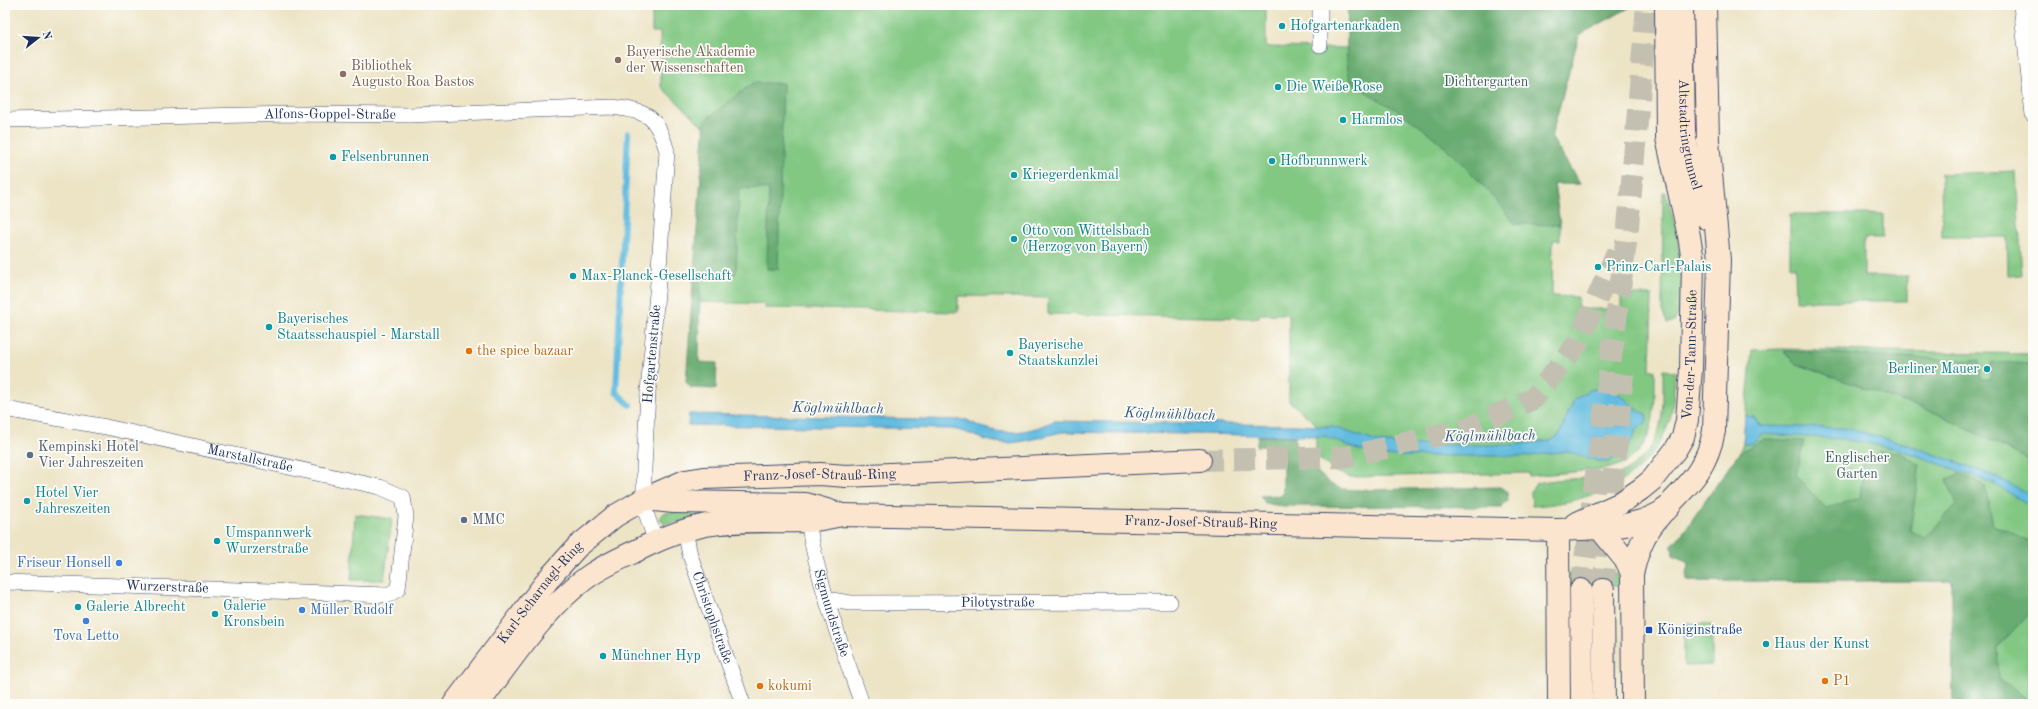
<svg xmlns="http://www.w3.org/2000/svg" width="2038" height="709" font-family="'Old Standard TT',serif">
<rect width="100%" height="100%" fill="#fdfcf7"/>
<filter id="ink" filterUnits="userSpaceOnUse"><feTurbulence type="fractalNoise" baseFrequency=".025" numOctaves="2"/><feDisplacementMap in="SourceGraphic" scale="8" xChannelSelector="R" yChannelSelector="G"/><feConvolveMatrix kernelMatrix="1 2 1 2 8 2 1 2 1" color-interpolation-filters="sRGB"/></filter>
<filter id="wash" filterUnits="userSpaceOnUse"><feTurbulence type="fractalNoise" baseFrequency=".012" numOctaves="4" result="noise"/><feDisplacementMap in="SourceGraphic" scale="16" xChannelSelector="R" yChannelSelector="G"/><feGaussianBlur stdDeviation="0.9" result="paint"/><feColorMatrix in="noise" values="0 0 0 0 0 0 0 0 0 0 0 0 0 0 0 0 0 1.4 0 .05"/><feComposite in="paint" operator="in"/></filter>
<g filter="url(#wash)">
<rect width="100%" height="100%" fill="#ede4c6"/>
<path fill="#82c883" stroke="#4e7c70" d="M652 5H1266V47L1347 48 1348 5H1634L1579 35 1551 137 1580 184H1554L1560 225V240H1553L1552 296 1578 297V309H1621V295H1652L1650 370H1655C1655 413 1657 457 1606 469L1529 476V473L1349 477 1334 471 1316 456V424L1289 401V314H1259V318L1048 314V298L958 296V312L765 308V304L697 302 707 130 661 87 660 32H652Z
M2016 171 2022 275 2008 276 2007 237H1942L1941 174Z
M1663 192H1666L1678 237 1683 294 1681 309 1674 322 1667 323 1662 311Z
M1790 214H1883V238H1864V276H1907V301H1796L1795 267H1790Z
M1782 349 2033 354V704H1953L1952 581H1687L1688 561 1673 555 1672 545 1683 533 1739 453 1743 443 1752 350Z
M1663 370 1675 371C1674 387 1674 403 1670 419 1651 480 1590 503 1532 506L1531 492 1536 483C1559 478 1584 479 1607 477 1619 475 1630 470 1639 461 1666 437 1663 404 1663 370Z
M690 510 695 520 665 524 659 519 661 515 664 513Z
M355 514 392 519 384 580H351Z
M1570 572 1617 574 1618 586H1569Z
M1684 623 1712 624V665L1684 666Z"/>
<path fill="#69ac71" stroke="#426e68" d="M1348 5H1634L1579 35 1551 137 1580 184H1554L1560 225 1515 224C1480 180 1443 139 1395 109 1384 102 1355 88 1350 78 1344 65 1348 21 1348 5Z
M753 83H783L778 269H767L769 189 739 188 736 274 707 273 700 279 699 362 717 363 716 389 691 388 686 382 705 120Z
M1784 351 1980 361 1981 379H1990L1991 362 2033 364V462L1938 414 1796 364Z
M1258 436 1295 437 1296 449 1299 456 1332 485 1342 489 1359 490 1501 487 1507 491 1508 500 1501 507 1281 506 1265 503 1260 496 1283 495V446H1256Z
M1765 439 1804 441 1796 476 1826 508 1860 498 1863 464 1880 452 1901 453 1920 465 1910 531 1925 538 1957 504 1947 481 1959 473 1985 486 1993 525 2033 542V609L1997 648 1999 679 2033 704H1966L1953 698 1952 581H1687L1688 561 1673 555 1672 545 1683 533 1739 453Z"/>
<path fill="#62bce0" stroke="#3e769f" d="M1603 388C1624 390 1629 408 1647 415L1646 423 1635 431 1633 439 1626 450 1608 462H1601L1567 451 1529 456H1384L1358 450 1325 436H1314L1062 432C1037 437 1016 447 990 441 977 438 966 431 952 429L688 425 689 414 967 420C996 437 1024 435 1054 421L1298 425 1333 427 1378 442 1410 445H1511L1550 441 1559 435 1574 400 1589 390Z
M1745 416 1754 417 1760 426 1845 428 1903 443 1945 458 1994 476 2033 496V507L1992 483 1899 449 1842 439 1761 434 1754 443H1743Z"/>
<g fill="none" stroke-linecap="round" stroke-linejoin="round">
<path stroke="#62bce0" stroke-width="6" d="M628 133 616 392 630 405"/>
</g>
</g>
<g filter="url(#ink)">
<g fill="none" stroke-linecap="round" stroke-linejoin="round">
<path stroke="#c3c0b1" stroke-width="22" stroke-dasharray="22 11" stroke-linecap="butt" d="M1200 460 1347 457 1468 428 1533 399 1578 343 1617 252
M1581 590 1628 227 1647 5
M1603 590 1623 374"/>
<defs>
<g id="street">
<path d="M2021 5 2033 115"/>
<path d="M1320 45V5"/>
<path id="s1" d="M5 120 293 114 410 115 612 107C649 112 656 115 667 151L658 282 648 392 644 468V499L646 513 656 542"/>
<path id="s2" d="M5 409 106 427 380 487 403 497 406 516 398 589 388 595 5 582"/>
<path id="s3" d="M808 521C818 584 841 644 862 704"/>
<path id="s4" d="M685 531 690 555 743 704"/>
<path id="s5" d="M826 599 850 603 1170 602"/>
</g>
<g id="secondary">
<path id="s6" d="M1682 5 1684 131 1690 166 1706 218"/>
<path d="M644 499 674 502 806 504 837 513"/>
<path d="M1593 520 1627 562 1632 574"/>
<path id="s7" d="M1575 524 1619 504 1641 489 1652 480 1676 449 1683 437 1687 420 1691 369 1693 261 1689 236 1667 138 1666 5"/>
<path d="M1558 530 1559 704"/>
<path d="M1581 590 1582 704"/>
<path d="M1603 590 1604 704"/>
<path id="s8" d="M454 704 550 577 577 547 615 516 644 499 685 481 704 478 820 474 846 476 1200 460"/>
<path id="s9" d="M478 704C510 662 548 603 592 574 609 563 628 555 646 546 665 537 685 529 706 525 739 519 773 522 806 521 818 520 831 517 842 515L1558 530C1595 528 1637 530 1668 508"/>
<path d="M1633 704 1632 574C1636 558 1640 542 1650 528 1676 491 1704 482 1714 431L1719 260 1708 141 1705 5"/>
</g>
</defs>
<use href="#street" stroke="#3a4a6e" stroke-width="16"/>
<use href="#secondary" stroke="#3a4a6e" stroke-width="24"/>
<use href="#street" stroke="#fff" stroke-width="15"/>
<use href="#secondary" stroke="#fce5cf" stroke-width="22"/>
</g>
</g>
<g fill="#0f9aa8" stroke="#fdfcf7" stroke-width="1.5">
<circle cx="1282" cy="26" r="4"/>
<circle cx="1278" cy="87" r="4"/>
<circle cx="1343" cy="120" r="4"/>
<circle cx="333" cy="157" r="4"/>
<circle cx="1272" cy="161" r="4"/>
<circle cx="1014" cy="175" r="4"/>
<circle cx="1014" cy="239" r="4"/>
<circle cx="1598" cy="267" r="4"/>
<circle cx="573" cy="276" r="4"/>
<circle cx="269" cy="327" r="4"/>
<circle cx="1010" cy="353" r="4"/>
<circle cx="1987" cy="369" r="4"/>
<circle cx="27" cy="501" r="4"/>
<circle cx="217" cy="541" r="4"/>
<circle cx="78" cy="607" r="4"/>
<circle cx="215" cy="614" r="4"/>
<circle cx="1766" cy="644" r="4"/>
<circle cx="603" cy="656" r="4"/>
</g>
<g fill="#8d6e63" stroke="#fdfcf7" stroke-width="1.5">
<circle cx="618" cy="60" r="4"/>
<circle cx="343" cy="74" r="4"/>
</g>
<g fill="#e8710a" stroke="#fdfcf7" stroke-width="1.5">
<circle cx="469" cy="351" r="4"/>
<circle cx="1825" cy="681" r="4"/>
<circle cx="760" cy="686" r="4"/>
</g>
<g fill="#5c6f8a" stroke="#fdfcf7" stroke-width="1.5">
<circle cx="30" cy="455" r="4"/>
<circle cx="464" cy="520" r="4"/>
</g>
<g fill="#3f7fe0" stroke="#fdfcf7" stroke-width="1.5">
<circle cx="119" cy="563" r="4"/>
<circle cx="302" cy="610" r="4"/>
<circle cx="86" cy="621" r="4"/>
</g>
<rect fill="#1a4fb4" stroke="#fdfcf7" stroke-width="1.5" x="1645" y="626" width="8" height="8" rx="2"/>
<g text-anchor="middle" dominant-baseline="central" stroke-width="3.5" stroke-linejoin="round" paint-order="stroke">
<g font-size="14" fill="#0d838f" stroke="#fdfcf7" text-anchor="start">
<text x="1290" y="26">Hofgartenarkaden</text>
<text x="1286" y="87">Die Weiße Rose</text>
<text x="1351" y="120">Harmlos</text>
<text x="341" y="157">Felsenbrunnen</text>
<text x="1280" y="161">Hofbrunnwerk</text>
<text x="1022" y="175">Kriegerdenkmal</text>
<text x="1022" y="231">Otto von Wittelsbach<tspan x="1022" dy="16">(Herzog von Bayern)</tspan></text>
<text x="1606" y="267">Prinz-Carl-Palais</text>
<text x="581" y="276">Max-Planck-Gesellschaft</text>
<text x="277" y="319">Bayerisches<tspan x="277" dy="16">Staatsschauspiel - Marstall</tspan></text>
<text x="1018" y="345">Bayerische<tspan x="1018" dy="16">Staatskanzlei</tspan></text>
<text x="1979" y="369" text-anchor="end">Berliner Mauer</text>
<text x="35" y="493">Hotel Vier<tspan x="35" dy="16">Jahreszeiten</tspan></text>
<text x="225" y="533">Umspannwerk<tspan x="225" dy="16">Wurzerstraße</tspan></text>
<text x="223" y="606">Galerie<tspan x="223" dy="16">Kronsbein</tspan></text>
<text x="86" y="607">Galerie Albrecht</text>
<text x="1774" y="644">Haus der Kunst</text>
<text x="611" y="656">Münchner Hyp</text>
</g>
<g font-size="14" fill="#785e54" stroke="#fdfcf7" text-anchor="start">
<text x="626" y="52">Bayerische Akademie<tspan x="626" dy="16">der Wissenschaften</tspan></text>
<text x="351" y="66">Bibliothek<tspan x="351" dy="16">Augusto Roa Bastos</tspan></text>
</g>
<g font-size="14" fill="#3a5d69" stroke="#fdfcf7">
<text x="1486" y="82">Dichtergarten</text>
<text x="1857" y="458">Englischer<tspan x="1857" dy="16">Garten</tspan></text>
</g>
<g font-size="14" fill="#1b2f5e" stroke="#fdfcf7">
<text stroke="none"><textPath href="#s1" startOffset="325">Alfons-Goppel-Straße</textPath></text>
<text stroke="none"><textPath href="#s6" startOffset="130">Altstadtringtunnel</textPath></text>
<text transform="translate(652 354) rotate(-85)">Hofgartenstraße</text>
<text stroke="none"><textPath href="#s7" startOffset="225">Von-der-Tann-Straße</textPath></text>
<text stroke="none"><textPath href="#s2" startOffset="250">Marstallstraße</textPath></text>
<text stroke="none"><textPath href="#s8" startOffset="462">Franz-Josef-Strauß-Ring</textPath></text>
<text stroke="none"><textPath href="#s9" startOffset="794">Franz-Josef-Strauß-Ring</textPath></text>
<text transform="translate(167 587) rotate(2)">Wurzerstraße</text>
<text stroke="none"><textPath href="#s8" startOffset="141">Karl-Scharnagl-Ring</textPath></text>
<text stroke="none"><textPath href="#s5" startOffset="172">Pilotystraße</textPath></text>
<text stroke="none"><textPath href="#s3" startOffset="95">Sigmundstraße</textPath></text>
<text stroke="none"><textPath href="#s4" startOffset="91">Christophstraße</textPath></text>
</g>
<g font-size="14" fill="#c56008" stroke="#fdfcf7" text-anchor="start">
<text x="477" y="351">the spice bazaar</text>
<text x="1833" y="681">P1</text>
<text x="768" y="686">kokumi</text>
</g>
<g font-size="14" fill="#4e5e75" stroke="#fdfcf7" text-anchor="start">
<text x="38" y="447">Kempinski Hotel<tspan x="38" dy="16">Vier Jahreszeiten</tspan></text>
<text x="472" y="520">MMC</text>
</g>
<g font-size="14" fill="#366cbe" stroke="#fdfcf7" text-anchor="end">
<text x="111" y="563">Friseur Honsell</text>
<text x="310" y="610" text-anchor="start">Müller Rudolf</text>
<text x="86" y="636" text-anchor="middle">Tova Letto</text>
</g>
<g font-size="14" fill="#164399" stroke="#fdfcf7" text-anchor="start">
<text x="1657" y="630">Königinstraße</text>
</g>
<g font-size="15" font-style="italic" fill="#305985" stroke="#fdfcf7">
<text transform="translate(838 409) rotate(1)">Köglmühlbach</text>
<text transform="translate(1170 415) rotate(2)">Köglmühlbach</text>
<text transform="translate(1490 437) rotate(-1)">Köglmühlbach</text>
</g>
</g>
<rect width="2038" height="709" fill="none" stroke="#fdfcf7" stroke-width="20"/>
<g transform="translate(38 38) rotate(73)" stroke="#fdfcf7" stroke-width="3" paint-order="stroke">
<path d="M0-3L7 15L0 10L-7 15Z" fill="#1b2f5e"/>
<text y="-6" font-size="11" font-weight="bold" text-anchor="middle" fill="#1b2f5e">N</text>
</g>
</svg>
